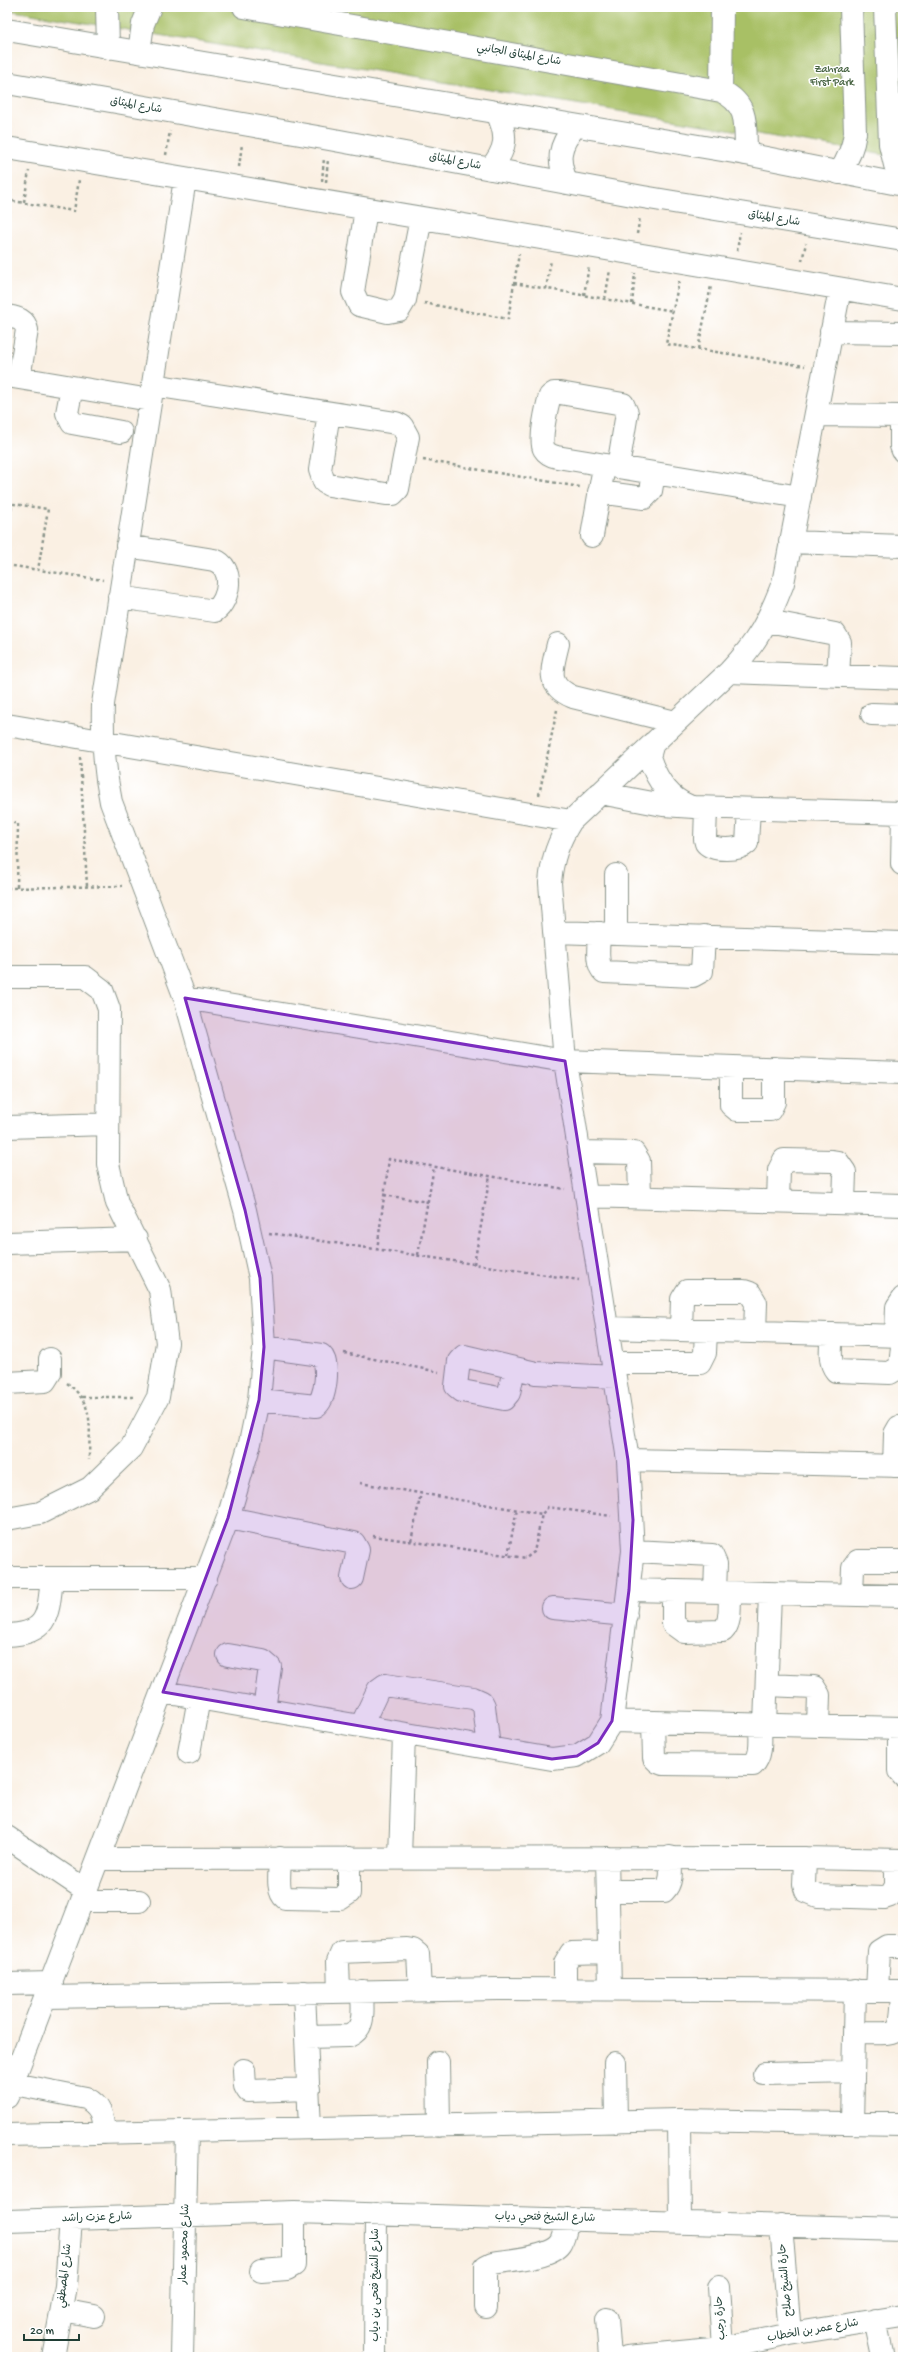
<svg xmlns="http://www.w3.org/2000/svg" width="910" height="2364" font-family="'Gochi Hand','Playpen Sans Arabic',sans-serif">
<rect width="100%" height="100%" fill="#fff"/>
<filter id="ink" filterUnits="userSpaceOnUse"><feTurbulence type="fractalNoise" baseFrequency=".025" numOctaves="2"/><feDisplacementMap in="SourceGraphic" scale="8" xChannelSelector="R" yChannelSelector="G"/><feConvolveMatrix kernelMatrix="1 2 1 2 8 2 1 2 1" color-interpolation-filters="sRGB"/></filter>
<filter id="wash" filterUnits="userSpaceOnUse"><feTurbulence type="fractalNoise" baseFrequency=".012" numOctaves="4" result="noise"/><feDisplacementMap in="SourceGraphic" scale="16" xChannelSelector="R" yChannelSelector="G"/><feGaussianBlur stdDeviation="0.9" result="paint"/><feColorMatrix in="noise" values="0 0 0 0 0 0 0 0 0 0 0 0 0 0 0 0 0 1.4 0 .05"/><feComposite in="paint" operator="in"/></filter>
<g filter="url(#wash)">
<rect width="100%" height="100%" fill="#faf0e3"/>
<path fill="#a8c065" stroke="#647e4c" d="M7 7H903V158L7 10Z"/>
</g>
<g filter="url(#ink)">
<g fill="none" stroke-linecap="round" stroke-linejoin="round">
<defs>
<path id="minor" d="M107 7 108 48
M244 7 721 91C750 105 745 126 746 154
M885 7 890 144 895 165 903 183
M139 52 143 24 150 7
M721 91 722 7
M7 148 903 299
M839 173C848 160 853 149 855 133L851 7
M366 209 353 292 359 305 388 312 399 310 405 300 421 218
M7 316C17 318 25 319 27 330L19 378
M831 332 903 333
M7 376 150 400
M153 385 396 423 402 426 408 437 398 489 393 494H386L329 485 324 482 320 470 329 413
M72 387 67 413 72 423 121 432
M816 415 903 416
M901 416V446L903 451
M618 467 627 413 623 404 560 393H554L550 396C547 406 539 441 544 449 547 454 552 456 557 457L800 497
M599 492 644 498 651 491 654 473
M592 536 602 478
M790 542 903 546
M119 597 215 611C230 600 235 567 214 560L127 546
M768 621 835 634 840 642 838 676
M558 644C552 669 545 685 573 697L675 722
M729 672 903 678
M872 714 903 715
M7 725 571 821
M653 743 649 757C656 778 668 798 689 806
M600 793 663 805 694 807 903 813 902 864
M706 808 705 839 706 843C713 851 739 851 747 843L749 809
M554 932 903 943
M599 933C599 945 595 964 604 972L693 976 702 971 704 936
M616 934V875
M7 977H85L102 990 109 1009 108 1164 117 1203 160 1290 167 1343 158 1397 131 1448 90 1488 40 1513 7 1519
M185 998 565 1061 903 1073
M731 1067V1105L737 1110H770L774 1102V1068
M7 1127 108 1124
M579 1152 634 1153 639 1161 640 1197
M586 1196 903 1205
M778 1201 779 1170 784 1160 832 1161 838 1162 845 1172 844 1203
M7 1243 136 1239
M607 1328 903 1336
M681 1330 682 1299 687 1291H744L750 1293 756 1303 755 1332
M832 1334C831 1346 828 1362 836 1371L890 1373 900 1367 903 1336
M896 1336 897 1307 903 1298
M613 1363H700L705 1353 706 1331
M514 1368 509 1393 504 1399 462 1391 456 1386 459 1361 464 1356 536 1373 615 1377
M7 1383 45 1381 50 1373V1359
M259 1400 316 1406C326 1399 330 1363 321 1355L264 1347
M628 1460 903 1466
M894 1466 895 1434 899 1427H903
M228 1518 354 1543 358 1550 352 1578
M633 1551 712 1555 716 1564 715 1592
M7 1578H206
M629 1590 903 1596
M673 1591V1624L684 1632 723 1631C732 1622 729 1606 730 1593
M852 1595 853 1568 858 1561H903
M553 1608 626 1615
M7 1635C49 1634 48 1614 52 1578
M228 1655 263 1661 270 1667 264 1710
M767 1685 814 1687 819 1695 818 1726
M163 1692 552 1759 577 1756 598 1743 612 1721 633 1551 628 1460 565 1061 550 883C552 859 558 842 571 821L729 672C758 641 768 622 783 583L840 289
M612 1721 903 1728
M653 1722 654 1758 658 1762 663 1764 753 1765C763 1755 760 1738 760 1724
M765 1724 770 1594
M361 1726 378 1690 385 1685 473 1698 482 1702 484 1706 489 1748
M899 1728V1771L903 1776
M189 1753 199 1698
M7 1837 87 1891
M280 1858C280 1870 276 1891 285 1898L340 1899 349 1893V1858
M400 1858 404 1734
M607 1858 610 1989
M805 1858 804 1885 806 1891 818 1896 884 1898 890 1896 896 1886V1860
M99 1859 805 1858 903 1860
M608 1891H664C673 1882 671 1870 670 1857
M83 1901H139
M7 1984 52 1983
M565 1989V1963L571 1953 609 1952
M877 1991 879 1951 887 1946H903
M304 1992 310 2128
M339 1992 338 1961 342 1952 407 1949 413 1950 418 1954 420 1990
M47 1997 498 1989 903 1991
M854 2033C900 2033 901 2040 903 1991
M306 2037 349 2036C367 2028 362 2008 362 1991
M438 2062 439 2126
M615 2063 616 2122
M244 2070 245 2086 248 2091 309 2089
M764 2074 853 2072
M14 2084 86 2098C101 2106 103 2116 104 2133
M7 2097 228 1518 250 1443 259 1400 264 1347 260 1278 245 1210 185 998 111 802C104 769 102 738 103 704L185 179
M679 2120 680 2222
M852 2123 855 1990
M7 2135 679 2120 903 2124
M7 2221 294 2212 903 2229
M781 2225 790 2334
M261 2271 287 2269 294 2265V2212
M719 2287 723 2348
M486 2307V2266L492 2263C509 2260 551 2258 561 2243 565 2237 566 2226 568 2219
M62 2310 94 2316
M607 2319 610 2357
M875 2320 883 2357
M53 2357 66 2286 71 2219
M182 2357 187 2131
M375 2357 376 2214
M627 2357 723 2348 790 2334 903 2316"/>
<path id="major" d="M7 30 746 154 903 185
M7 83 329 139 643 197 903 240
M490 169C507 149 508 136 497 113
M567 183C557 160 558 146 575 127"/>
</defs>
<use href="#minor" stroke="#8c968c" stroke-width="24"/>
<use href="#major" stroke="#8c968c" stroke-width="24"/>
<path stroke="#8c968c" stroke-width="2.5" stroke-dasharray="3 3" stroke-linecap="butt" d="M166 155 170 131
M239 167 242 144
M322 181 324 158
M326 182 328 159
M7 200 74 211 79 180
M24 202 29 171
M637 234 640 217
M737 251 740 232
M802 261 806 243
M679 281 666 344 805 366
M514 283 673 311
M546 289 551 260
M584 295 589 266
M605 299 610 270
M424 303 508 319 519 254
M632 304 635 273
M698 349 711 286
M423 460 580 487
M7 503 48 509 38 570
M7 534 12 504
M7 565 103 580
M80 757 87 886
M539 795 557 710
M7 823H18L17 888
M7 888 122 886
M384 1195 428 1202
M269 1233 579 1280
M377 1250 389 1159 565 1189
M418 1255 434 1167
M474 1264 490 1176
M344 1353 439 1372
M67 1383C96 1405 89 1428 89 1460
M82 1397H135
M360 1483 542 1514
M373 1536 526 1558 534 1552 542 1514 548 1507 611 1516
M411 1541 421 1493
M508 1555 517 1509"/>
<use href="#minor" stroke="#fff" stroke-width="22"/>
<use href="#major" stroke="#fff" stroke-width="22"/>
</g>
</g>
<path fill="#7b2cbf" fill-opacity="0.2" stroke="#7b2cbf" stroke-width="3" stroke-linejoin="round" d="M185 998 565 1061 628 1460 633 1520 629 1590 612 1721 598 1743 577 1756 552 1759 163 1692 228 1518 259 1400 264 1347 260 1278 245 1210Z"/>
<g text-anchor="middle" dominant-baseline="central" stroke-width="3" stroke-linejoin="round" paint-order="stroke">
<g font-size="11" fill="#1f3d34" stroke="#fff">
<text transform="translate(519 55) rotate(10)">شارع الميثاق الجانبي</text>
<text transform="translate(136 106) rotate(10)">شارع الميثاق</text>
<text transform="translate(455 162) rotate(11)">شارع الميثاق</text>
<text transform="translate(774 219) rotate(9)">شارع الميثاق</text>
<text transform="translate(97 2218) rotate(-2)">شارع عزت راشد</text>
<text transform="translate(545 2218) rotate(1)">شارع الشيخ فتحي دياب</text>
<text transform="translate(185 2244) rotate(-88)">شارع محمود عمار</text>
<text transform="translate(65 2276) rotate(-84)">شارع المصطفي</text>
<text transform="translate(786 2280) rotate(-95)">حارة الشيخ صلاح</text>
<text transform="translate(376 2285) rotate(-90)">شارع الشيخ فتحى بن دياب</text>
<text transform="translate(721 2318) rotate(-94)">حارة رجب</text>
<text transform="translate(813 2331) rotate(-10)">شارع عمر بن الخطاب</text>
</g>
<g font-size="11" fill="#486443" stroke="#fff">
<text x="832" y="70">Zahraa<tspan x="832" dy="13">First Park</tspan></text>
</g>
</g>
<rect width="910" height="2364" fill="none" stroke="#fff" stroke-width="24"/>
<path d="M24 2334v6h55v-6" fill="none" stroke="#1f3d34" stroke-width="2"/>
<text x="30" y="2334" font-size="12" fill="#1f3d34" stroke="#ffffff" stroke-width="3" paint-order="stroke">20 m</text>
</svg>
